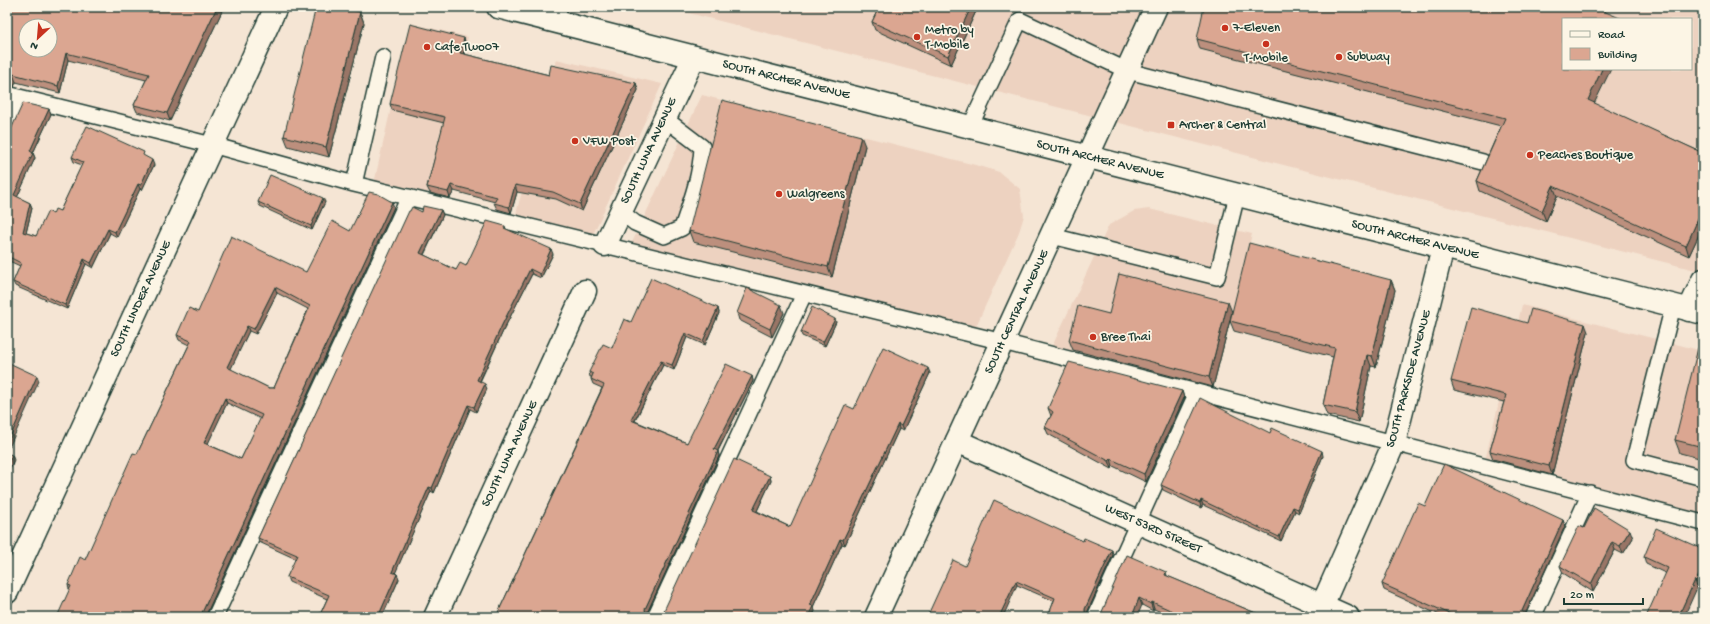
<svg xmlns="http://www.w3.org/2000/svg" width="1710" height="624" font-family="'Gochi Hand',sans-serif">
<rect width="100%" height="100%" fill="#f5e5d4"/>
<filter id="ink" filterUnits="userSpaceOnUse"><feTurbulence type="fractalNoise" baseFrequency=".025" numOctaves="2"/><feDisplacementMap in="SourceGraphic" scale="8" xChannelSelector="R" yChannelSelector="G"/><feConvolveMatrix kernelMatrix="1 2 1 2 8 2 1 2 1" color-interpolation-filters="sRGB"/></filter>
<g filter="url(#ink)">
<path fill="#edd2c0" fill-rule="evenodd" d="M665 7H1703V272ZM1563 19H1691V69H1563Z
M410 23 468 37 426 201 373 188Z
M556 59 662 84 590 241 514 222Z
M702 95 983 167 999 172 1020 189 1024 216 1019 232 972 335 628 251Z
M1149 209 1252 234 1212 394 1049 353 1109 225 1134 211Z
M1522 305 1703 351V521L1484 465Z"/>
<g fill="none" stroke-linecap="round" stroke-linejoin="round">
<defs>
<path id="service" d="M553 21 560 7
M7 94 212 145 354 184 1003 342 1703 523
M7 121 18 97
M970 127 1020 20 1128 71 1483 162
M354 184 383 57
M621 212 635 223 664 236 682 228C691 202 701 175 702 147L664 118
M1052 236 1217 277 1237 195
M1673 306 1634 460 1703 478
M215 617 409 197
M655 617 804 294
M1095 617 1197 392
M1533 617 1590 493"/>
<path id="minor" d="M605 245 694 57
M1689 310 1703 280
M957 441 1348 617
M7 592 276 7
M435 617 585 291
M1317 617 1394 443 1443 247"/>
<path id="secondary" d="M498 7 1703 313
M876 617 1156 7"/>
</defs>
<use href="#service" stroke="#1f3d34" stroke-width="18"/>
<use href="#minor" stroke="#1f3d34" stroke-width="25"/>
<use href="#secondary" stroke="#1f3d34" stroke-width="25"/>
<use href="#service" stroke="#fcf5e5" stroke-width="15"/>
<use href="#minor" stroke="#fcf5e5" stroke-width="22"/>
<use href="#secondary" stroke="#fcf5e5" stroke-width="22"/>
</g>
<path fill="#bc8f7d" stroke="#1f3d34" fill-rule="evenodd" d="M7 7H224L170 121 137 112 134 105 146 80 68 60 60 93 16 82 14 87 7 86Z
M879 7H978L951 65 875 30 872 22Z
M360 12 364 23 329 157 288 146 284 136Z
M1197 39 1595 104 1703 153V226L1689 256 1557 196 1546 221 1480 191 1477 181 1501 126 1200 49Z
M466 44 464 54 549 75 636 83 638 90 582 211 556 199 517 192 511 213 497 209 494 203 495 202 454 191 450 198 430 193 427 187 444 123 392 110 390 104Z
M49 109 51 114 33 153 35 158 17 197 30 203 32 208 26 233 36 236 53 214 60 211 82 165 74 162 72 157H146L154 165 142 190 140 189 117 237 110 233 93 268 86 264 67 309 15 286 13 282 20 266 7 260V135L8 136Z
M865 146 832 277 693 242 689 231Z
M258 202H325L312 230 260 206Z
M394 207 205 617 69 589 68 585 85 560 137 454 189 345 179 340 177 335 198 312 306 272 350 231ZM277 293 308 309 274 388H269L230 369 249 331 256 334ZM227 403 261 419 241 459 207 444Z
M441 210 443 215 424 255 456 270 466 266 505 226 506 229 553 254 541 278 532 274 504 329 480 382 487 389 476 412 470 409 434 493 431 491 395 573 397 574 399 579 382 617H319L327 599 289 582 287 577 296 559 259 542 258 538 410 211 422 212Z
M1391 280 1395 290 1376 367 1371 366 1359 422 1327 415 1323 405 1333 357 1234 331 1230 321Z
M718 308 719 313 705 345 687 337 674 370 663 365 635 421 687 443 752 376 753 381 718 451 719 456 647 613V617H496L602 388 593 384 591 379 592 377H590L589 372 612 348 631 322Z
M1232 312 1213 387 1073 350 1069 340 1109 314Z
M737 313H784L772 337 739 320Z
M836 322 825 346 802 336 801 332Z
M1527 323 1588 332 1552 475 1493 459 1490 451 1504 402 1454 390 1451 381Z
M1703 350V459L1680 453 1675 440Z
M930 373 903 431 899 429 845 545 842 544 813 607 815 611 812 617H661L770 476 771 481 757 511 790 527 854 409Z
M1182 391 1184 398 1146 482 1113 466 1112 469 1048 434 1045 427 1051 416 1048 408Z
M1270 433 1323 456 1299 513 1295 511 1281 541 1203 505 1201 508 1163 490 1161 485Z
M1425 506 1563 520 1565 526 1525 616 1526 617H1444L1384 590 1382 584Z
M1584 528 1633 538 1623 554 1615 550 1593 592 1563 573 1560 566Z
M1703 549 1699 589 1646 564 1644 557Z
M1113 555 1087 613V617H1048L1054 601 1017 585 965 566Z
M1166 572 1167 576 1258 614 1259 617H1173L1154 609 1153 611 1142 605 1098 617Z"/>
<path fill="#997466" stroke="#1f3d34" d="M217 7H224L170 121 167 113Z
M971 7H978L951 65 948 56Z
M360 12 364 23 329 157 326 147Z
M464 38 466 44 462 59 460 53Z
M66 53 68 60 60 93 58 86Z
M1602 69H1611L1591 110 1588 100Z
M13 74 16 82 14 87 12 79Z
M636 83 638 90 582 211 580 204Z
M49 109 51 114 33 153 35 158 16 200 14 195 30 151Z
M861 136 865 146 832 277 828 267Z
M152 160 154 165 142 190 141 185Z
M138 184 140 189 117 237 115 232Z
M451 185 454 191 450 198 448 192Z
M515 185 517 192 511 213 509 207Z
M1553 186 1557 196 1546 221 1542 211Z
M323 198 325 202 312 230 311 226Z
M392 202 394 207 205 617H200Z
M30 203 32 208 25 237 23 232Z
M1703 208V226L1689 256 1686 246Z
M441 210 443 215 422 258 420 253Z
M108 229 110 233 93 268 91 263Z
M551 249 553 254 541 278 540 274Z
M84 259 86 264 67 309 65 305Z
M530 269 532 274 504 329 478 385 477 380 502 325Z
M1391 280 1395 290 1376 367 1372 356Z
M275 287 277 293 256 334 254 329Z
M1228 302 1232 312 1213 387 1209 377Z
M781 305 784 313 772 337 770 329Z
M718 308 719 313 705 345 703 341Z
M835 319 836 322 825 346 823 342Z
M1585 324 1588 332 1552 475 1549 466Z
M247 326 249 331 229 373 227 367Z
M685 333 687 337 674 370 672 365Z
M1367 355 1371 366 1359 422 1355 412Z
M661 361 663 365 633 424 631 420Z
M928 368 930 373 903 431 901 426Z
M37 376 39 381 7 452V444Z
M752 376 753 381 716 454 714 449Z
M485 384 487 389 476 412 474 407Z
M1182 391 1184 398 1146 482 1144 474Z
M225 398 227 403 206 448 204 443Z
M468 405 470 409 434 493 432 488Z
M898 424 899 429 845 545 843 540Z
M718 451 719 456 647 613V617H646L645 609Z
M1322 451 1323 456 1299 513 1298 509Z
M12 455 14 460 7 475V466Z
M1111 459 1113 466 1112 469 1109 461Z
M770 476 771 481 755 515 753 510Z
M429 487 431 491 394 576 392 572Z
M1201 500 1203 505 1201 508 1200 503Z
M1293 507 1295 511 1281 541 1279 537Z
M1563 520 1565 526 1524 617 1522 611Z
M1630 530 1633 538 1623 554 1620 546Z
M840 539 842 544 813 607 815 611 812 617H808L810 605Z
M1612 542 1615 550 1593 592 1591 584Z
M1112 550 1113 555 1087 613V617H1086L1085 615V609Z
M1703 567V580L1699 589 1696 581Z
M397 574 399 579 382 617H378Z
M1695 580 1697 588 1684 617H1678Z
M1016 581 1017 585 1003 617H999Z
M1139 598 1142 605 1137 617H1132Z
M1152 602 1154 609 1153 611 1151 604Z"/>
<path fill="#dba691" stroke="#1f3d34" fill-rule="evenodd" d="M7 7H217L167 113 134 105 149 74 66 53 58 86 13 74 12 79H7ZM26 26H50V50H26Z
M316 7H340L360 12 326 147 284 136Z
M879 7H971L948 56 872 22Z
M1204 7H1569L1581 10 1582 7H1594L1622 19H1563V69H1602L1588 100 1703 153V208L1686 246 1553 186 1542 211 1477 181 1505 118 1197 39Z
M410 24 464 38 460 53 549 75 551 65 636 83 580 204 553 192 515 185 509 207 494 203 497 197 451 185 448 192 427 187 445 117 390 104Z
M722 100 861 136 828 267 689 231Z
M23 103 49 109 30 151 33 153 14 195 30 203 23 232 36 236 48 211 53 214 55 209 60 211 83 162 72 157 87 126 144 152 143 155 152 160 141 185 138 184 115 232 108 229 91 263 84 259 65 305 13 282 21 263 7 256V135L8 136Z
M270 175 323 198 311 226 258 202Z
M369 192 378 194 392 202 200 617H57L71 586 68 585 80 557 85 560 133 453 137 454 191 341 177 335 189 308 198 312 231 236 306 272 332 221 350 231ZM275 287 310 306 274 388H269L227 367 247 326 254 329ZM225 398 262 415 241 459 204 443Z
M423 206 441 210 420 253 456 270 460 263 466 266 487 221 505 226 504 228 551 249 540 274 530 269 502 325 477 380 485 384 474 407 468 405 432 488 429 487 392 572 397 574 378 617H319L329 595 287 577 297 555 258 538 409 211H410L412 207 422 212Z
M1249 243 1391 280 1372 356 1367 355 1355 412 1323 405 1335 348 1230 321Z
M1119 274 1228 302 1209 377 1069 340 1078 306 1109 314Z
M651 278 718 308 703 341 685 333 672 365 661 361 631 420 687 443 726 364 752 376 714 449 718 451 645 609 646 617H496L604 385 591 379 593 374 589 372 603 344 612 348 624 319 631 322Z
M747 288 781 305 770 329 737 313Z
M812 307 835 319 823 342 801 332Z
M1471 307 1527 323 1531 309 1585 324 1549 466 1490 451 1506 395 1451 381Z
M883 347 928 368 901 426 898 424 843 540 840 539 810 605 813 606 808 617H661L734 459 770 476 753 510 790 527 845 405 854 409Z
M1698 348 1703 350V447L1675 440Z
M7 362 37 376 7 444Z
M1069 362 1182 391 1144 474 1111 459 1109 461 1045 427 1053 412 1048 408Z
M1200 398 1270 433 1272 428 1322 451 1298 509 1293 507 1279 537 1201 500 1200 503 1161 485Z
M7 453 12 455 7 466Z
M1444 464 1563 520 1522 611 1526 617H1457L1382 584 1418 503 1425 506Z
M994 500 1083 541 1084 538 1112 550 1085 609V615L1081 613 1080 617H1048L1055 598 1016 581 999 617H927L953 560 965 566Z
M1594 508 1630 530 1620 546 1612 542 1591 584 1560 566 1579 526 1584 528Z
M1656 528 1703 549V567L1696 581 1695 580 1678 617H1646L1668 568 1644 557Z
M1127 555 1166 572 1165 575 1258 614 1257 617H1186L1152 602 1151 604 1139 598 1132 617H1098L1101 614Z"/>
</g>
<g fill="#c8321e" stroke="#fcf5e5" stroke-width="1.5">
<circle cx="1225" cy="28" r="4"/>
<circle cx="917" cy="37" r="4"/>
<circle cx="1266" cy="44" r="4"/>
<circle cx="427" cy="47" r="4"/>
<circle cx="1339" cy="57" r="4"/>
<rect x="1167" y="121" width="8" height="8" rx="2"/>
<circle cx="575" cy="141" r="4"/>
<circle cx="1530" cy="155" r="4"/>
<circle cx="779" cy="194" r="4"/>
<circle cx="1093" cy="337" r="4"/>
</g>
<g text-anchor="middle" dominant-baseline="central" stroke-width="3.5" stroke-linejoin="round" paint-order="stroke">
<g font-size="13" fill="#1f3d34" stroke="#fcf5e5" text-anchor="start">
<text x="1233" y="28">7-Eleven</text>
<text x="925" y="30">Metro by<tspan x="925" dy="15">T-Mobile</tspan></text>
<text x="435" y="47">Cafe Two07</text>
<text x="1347" y="57">Subway</text>
<text x="1266" y="58" text-anchor="middle">T-Mobile</text>
<text x="1179" y="125">Archer &amp; Central</text>
<text x="583" y="141">VFW Post</text>
<text x="1538" y="155">Peaches Boutique</text>
<text x="787" y="194">Walgreens</text>
<text x="1101" y="337">Bree Thai</text>
</g>
<g font-size="13" fill="#1f3d34" stroke="#fcf5e5">
<text transform="translate(786 80) rotate(14)">SOUTH ARCHER AVENUE</text>
<text transform="translate(649 151) rotate(-65)">SOUTH LUNA AVENUE</text>
<text transform="translate(1100 160) rotate(14)">SOUTH ARCHER AVENUE</text>
<text transform="translate(1415 240) rotate(14)">SOUTH ARCHER AVENUE</text>
<text transform="translate(141 299) rotate(-65)">SOUTH LINDER AVENUE</text>
<text transform="translate(1017 312) rotate(-65)">SOUTH CENTRAL AVENUE</text>
<text transform="translate(1409 379) rotate(-75)">SOUTH PARKSIDE AVENUE</text>
<text transform="translate(510 454) rotate(-65)">SOUTH LUNA AVENUE</text>
<text transform="translate(1153 529) rotate(24)">WEST 53RD STREET</text>
</g>
</g>
<rect width="1710" height="624" fill="none" stroke="#fcf5e5" stroke-width="24"/>
<rect x="12" y="12" width="1686" height="600" fill="none" stroke="#1f3d34" stroke-width="1.5" filter="url(#ink)"/>
<rect x="1562" y="18" width="130" height="52" fill="#fcf5e5" stroke="#a4ab9e"/>
<rect x="1570" y="31" width="20" height="6" fill="#fcf5e5" stroke="#a4ab9e"/>
<text x="1598" y="38" font-size="12" fill="#1f3d34">Road</text>
<rect x="1570" y="48" width="20" height="12" fill="#dba691" stroke="#a4ab9e"/>
<text x="1598" y="58" font-size="12" fill="#1f3d34">Building</text>
<g transform="translate(38 38) rotate(206)"><circle r="19" fill="#fcf5e5" stroke="#a4ab9e"/>
<path d="M0-3L7 15L0 10L-7 15Z" fill="#c8321e"/>
<text y="-6" font-size="11" font-weight="bold" text-anchor="middle" fill="#1f3d34">N</text>
</g>
<path d="M1564 598v6h79v-6" fill="none" stroke="#1f3d34" stroke-width="2"/>
<text x="1570" y="598" font-size="12" fill="#1f3d34" stroke="#fcf5e5" stroke-width="3" paint-order="stroke">20 m</text>
</svg>
